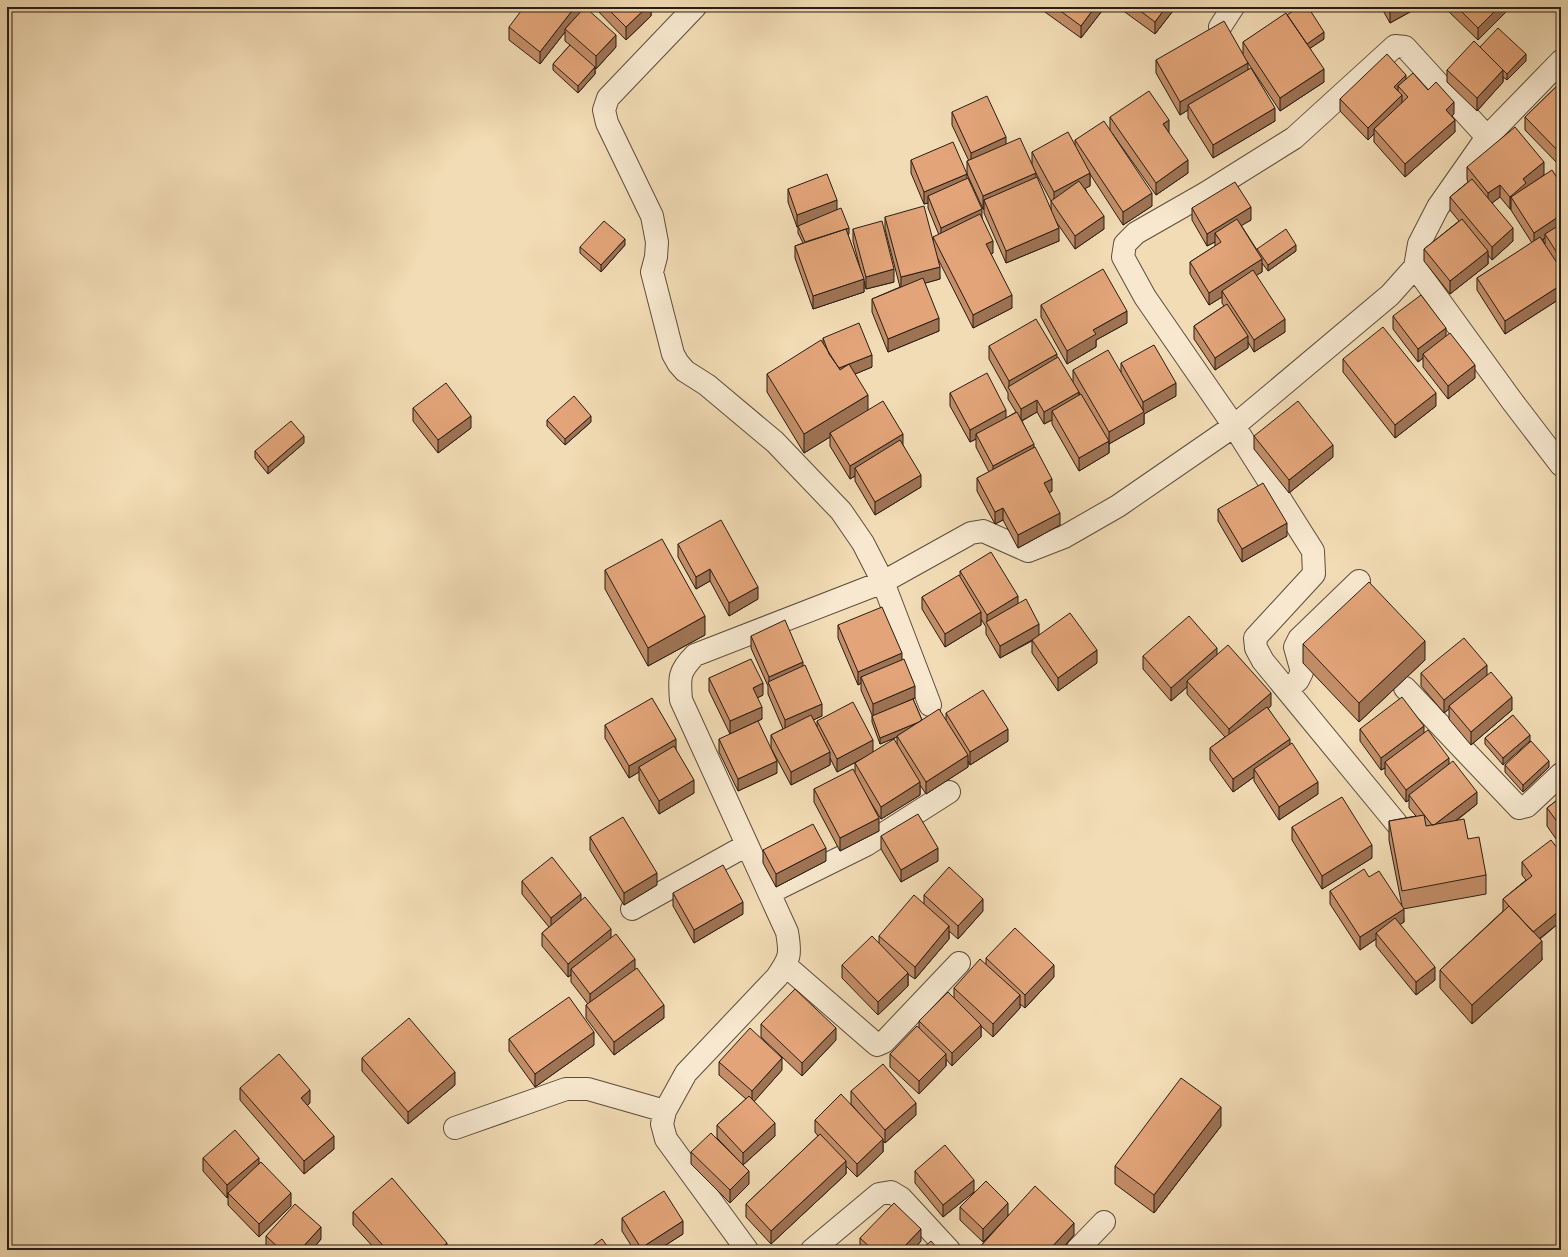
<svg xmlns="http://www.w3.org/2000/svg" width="1568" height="1257" font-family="'EB Garamond',serif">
<rect width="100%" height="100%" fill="#f2dcb5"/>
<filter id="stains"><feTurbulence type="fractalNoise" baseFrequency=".005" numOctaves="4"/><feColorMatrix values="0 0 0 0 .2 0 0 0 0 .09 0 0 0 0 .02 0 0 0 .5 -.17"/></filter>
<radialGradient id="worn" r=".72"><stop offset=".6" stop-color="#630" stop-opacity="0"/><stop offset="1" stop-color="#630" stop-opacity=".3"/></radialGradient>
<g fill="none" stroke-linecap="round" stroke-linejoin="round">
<defs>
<path id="minor" d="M695 7 608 98 604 110 607 123 652 216 657 242 656 257 652 272 673 354 678 363 685 371 707 385 775 442 841 511 863 543 883 582 971 533 983 531 1028 551 1064 537 1118 506 1234 426 1390 295 1415 267 1419 244 1438 207 1487 137 1561 61
M1220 27 1233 7
M1415 267 1512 401 1561 465
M1405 688 1519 808 1527 806 1561 774
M1287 690 1298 680 1302 672 1295 647 1299 639 1359 581
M1397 824 1263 661 1256 648 1255 638 1314 574 1313 551 1234 426 1145 297 1123 257 1125 244 1136 233 1206 193 1294 138 1395 46 1405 47 1487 137
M769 893 866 845 949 792
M632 909 747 845
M785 965 877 1045 884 1042 959 963
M455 1128 566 1089H588L665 1111
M747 1250 666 1139 662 1124 665 1111 686 1073 777 977C790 958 791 955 787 932L681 700C679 677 679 671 695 655L883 582 930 705
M812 1250 879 1194 891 1192 901 1198 949 1250
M1077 1250 1104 1222"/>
</defs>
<use href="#minor" stroke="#5b4d3c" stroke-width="24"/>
<use href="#minor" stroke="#f7e8cf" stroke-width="22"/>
</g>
<path fill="#c28d67" stroke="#291d14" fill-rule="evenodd" d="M582 7V10L616 47 596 69 595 68V74L578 93 553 70V64L570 45 565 41V32L540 64 509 40V27Z
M594 7H651V16L626 40Z
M1038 7H1105L1081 38Z
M1118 7H1176L1155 34Z
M1381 7H1419L1390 23Z
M1444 7H1511L1478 40Z
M1287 15 1324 39 1310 48 1324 82 1280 111 1246 60 1248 69 1275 121 1213 158 1188 118V110L1180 115 1156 73V60L1243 54V42Z
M1561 53V78L1558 74V56Z
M1526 61 1507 80 1503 77V82L1477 111 1447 82V70Z
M1406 79 1428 90 1454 114 1452 116 1455 132 1405 177 1374 142V134L1368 140 1340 111V99Z
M1561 82V167L1525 130V117Z
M952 112 1006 144 1032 164V152L1075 147V140L1110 130V117L1169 133 1188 173 1156 195 1112 133 1152 206 1123 225 1090 174V186L1085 188 1104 229 1075 249 1055 220 1059 241 1006 263 984 213V209H983L967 174V161H969L952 125ZM1033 168 1051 201V210L1036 178Z
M911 160 967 179 982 218 993 253 991 254 1012 308 973 328 938 259 940 279 925 283 939 331 888 352 872 312V299L900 287 885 229V217L933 241V237L939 235 928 208V203L924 204 911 173Z
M1467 167 1544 175 1539 179 1561 184V298L1505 334 1477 290V278L1532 243 1511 210V209H1510L1500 197 1492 203 1513 241 1492 260 1488 255V264L1450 294 1424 261V249L1459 221 1450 210V197L1468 182 1467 179ZM1545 238V244L1543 240Z
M788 189 837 209 849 234 848 235 862 275 853 241V229L894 282 866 289 864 281V292L813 309 795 258V246L803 243 798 233V227H797L788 202Z
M1192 208 1251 220 1241 225 1257 250V249L1296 251 1268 271 1262 263V272L1256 275 1285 332 1254 352 1248 342V348L1215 370 1194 339V326L1224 306 1222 303V297L1209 305 1190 274V262L1215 246V242L1207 246 1192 220Z
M625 245 601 272 580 253V247Z
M1041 305 1127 323 1096 340V347L1067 364 1041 317Z
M1393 316 1446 336 1475 378 1448 399 1423 367V358L1418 362 1393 329Z
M823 338 872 367 855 374 868 410 903 445 921 487 875 515 855 481V476L850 479 830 446V437L804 453 767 392V374L823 344Z
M989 346 1057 358 1079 395 1080 394 1073 383V370L1121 372V363L1176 396 1144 414V424L1109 444V443V453L1079 471 1052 424V420L1044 424 1037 412 1022 421 1034 447 1052 491 1049 493 1060 525 1018 548 1003 520 995 524 977 491V478L989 472 976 447V439L970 442 950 406V393L1006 418 1016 412 1008 399V393L989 359Z
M1343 359 1436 406 1395 438 1343 372Z
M413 408 471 428 438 453 413 421Z
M547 420 591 422 565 445 547 426Z
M1254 436 1333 457 1289 493 1254 449Z
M304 443 268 474 255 458V451Z
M1218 509 1287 536 1242 562 1218 521Z
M678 544 758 599 729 616 710 581 696 589 678 557Z
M605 570 705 635 648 666 605 589Z
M960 571 1018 604 1039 635 1097 663 1058 691 1032 653V641L1000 658 986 634V627L981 619V625L945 647 922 609V597L960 576Z
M838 625 902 660 915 698 913 699 922 720H946V713L1008 741 970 765 968 761V767L926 794 920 785V795L881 819 867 796 879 831 840 851 814 802V789L855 772V763L862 759 837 772 830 758V765L791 785 771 748V735L783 729 768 694V686L751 648V636L803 666 822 716 813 720 817 727V721L873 752 897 745V737L880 744 872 722V715L861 690V683L858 685 838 638Z
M1303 644 1425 660 1359 722 1303 663Z
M1217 655 1271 706 1268 708 1318 794 1279 820 1254 781V777L1233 792 1210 760V748L1225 737 1187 694V687L1171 701 1143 669V656Z
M1421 673 1487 675 1512 710 1471 745 1449 719V709L1444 713 1421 686Z
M709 678 763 695 757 698 762 719 730 734 709 691Z
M1513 715 1503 765 1485 744V738Z
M605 725 676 750 694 793 659 814 639 780V772L629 778 605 738Z
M1360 729 1424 732 1449 765 1477 804 1456 821 1468 839 1486 875V894L1403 909 1404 922 1400 924 1435 980 1416 995 1376 946V939L1360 950 1330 904V891L1369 877 1402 906 1389 840V821L1416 816 1409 808V800L1406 802 1385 774V768L1381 770 1360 741Z
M719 739 777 773 738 791 719 752Z
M1505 765 1549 767 1523 792 1505 772Z
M1561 797V846L1547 826V808Z
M1292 827 1372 858 1322 889 1292 840Z
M881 836 938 861 901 882 881 849Z
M590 837 657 885 624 905 590 850Z
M763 850 826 861 776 887 763 863Z
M1561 853V926L1559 923 1540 939 1542 960 1472 1024 1440 988V970L1503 911V899L1526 880 1522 875V862Z
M522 881 581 900 611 938 635 969 664 1018 614 1055 586 1018V1005L588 1004 571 982V975L568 977 542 946V933L549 927 522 894Z
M673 893 743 914 694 943 673 906Z
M924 895 983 911 958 939 949 931V939L915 979 908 974V986L878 1015 842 978V965L879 943V936L924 904Z
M986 958 1054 977 1025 1008 1020 1004V1008L993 1037 981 1026V1037L952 1066 946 1059V1066L919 1094 890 1067V1054L919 1028V1021L954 998V988L986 964Z
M761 1024 836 1040 802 1076 761 1037Z
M509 1039 594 1045 535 1087 509 1051Z
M362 1058 455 1085 408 1124 362 1071Z
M719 1062 782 1070 754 1101 775 1136 743 1165 717 1138V1125L746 1099 719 1075Z
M240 1088 310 1103 307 1106 334 1149 304 1174 240 1100Z
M851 1091 916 1115 885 1143 883 1141V1152L857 1177 846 1166V1174L771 1244 746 1217V1204L818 1136 815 1132V1120H865L851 1104Z
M1221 1126 1154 1213 1115 1184V1166Z
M691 1152 749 1184 730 1203 691 1164Z
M203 1158 259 1164 291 1206 259 1237 228 1205V1196L227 1198 203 1171Z
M915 1171 974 1192 943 1217 915 1183Z
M960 1207 1008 1215 1074 1235 1061 1250H979V1248L1005 1219 983 1242 960 1220Z
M353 1212 447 1250H376L353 1225Z
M622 1218 683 1234 658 1250H634L622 1231Z
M266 1236 321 1239 312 1250H267L266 1249Z
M860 1238 921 1241 913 1250H860Z"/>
<path fill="#9e7354" stroke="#291d14" d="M575 7H582V11L565 29V32L540 64V52Z
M647 7H651V16L626 40V27Z
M1095 7H1105L1081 38V26Z
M1166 7H1176L1155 34V22Z
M1396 7H1419L1390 23V11Z
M1499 7H1511L1478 40V28Z
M1324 32V39L1306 51V44Z
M616 35V47L596 69V56Z
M1526 54V61L1507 80V74Z
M1248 63V76L1188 105V110L1180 115V102Z
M595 67V74L578 93V86Z
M1324 69V82L1280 111V98Z
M1503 70V82L1477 111V98Z
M1406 75V87L1398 86V95L1394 87Z
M1402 95V107L1374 129V134L1368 140V128Z
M1454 102V114L1446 122V110Z
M1275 108V121L1213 158V145Z
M1169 120V133L1163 124Z
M1455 120V132L1405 177V164Z
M1006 137V149L971 165V153Z
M1188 160V173L1156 195V183Z
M1544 162V175L1526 189 1511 197V209H1510V197L1523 179Z
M1036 173V185L984 200V209H983V196Z
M1090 173V186L1054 205V192Z
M967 174V186L928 196V203L924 204V192Z
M1500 185V197L1488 206V193Z
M1152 193V206L1123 225V212Z
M837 200V213L797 227V215Z
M1251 207V220L1219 239 1215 233V242L1207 246V234Z
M982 209V222L941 240V228Z
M1561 215V228L1545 234V238L1534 246V233Z
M1104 216V229L1075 249V236Z
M849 228V234L807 253V246Z
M1059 228V241L1006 263V251Z
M1513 228V241L1492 260V247Z
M625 239V245L601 272V265Z
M993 241V253L986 257V244Z
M1296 245V251L1268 271V265Z
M1488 251V264L1450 294V281Z
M1262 259V272L1225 295 1222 291V297L1209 305V293Z
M940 267V279L901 290V277Z
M894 269V282L866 289V277Z
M864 279V292L813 309V296Z
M1561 285V298L1505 334V321Z
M1012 295V308L973 328V315Z
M1127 311V323L1096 340V347L1067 364V351L1093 330Z
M939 318V331L888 352V339Z
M1285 319V332L1254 352V340Z
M1446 328V341L1423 354V358L1418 362V349Z
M1248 336V348L1215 370V358Z
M1057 354V367L1009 388V381Z
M872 355V367L836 382V369Z
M1475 365V378L1448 399V386Z
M1176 383V396L1144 414V424L1109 444V432L1143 412V402Z
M1079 392V405L1052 411V420L1044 424V412Z
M1436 393V406L1395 438V425Z
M868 395V413L830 433V437L804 453V434Z
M1037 400V412L1021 421V409Z
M1006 410V422L976 434V439L970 442V430Z
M471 416V428L438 453V440Z
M591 416V422L565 445V439Z
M903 434V447L855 468V476L850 479V466Z
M304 436V443L268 474V467Z
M1109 441V453L1079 471V458Z
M1034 444V456L993 479V466Z
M1333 445V457L1289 493V480Z
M921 475V487L875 515V502Z
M1052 479V491L1044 496V483Z
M1003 508V520L995 524V512Z
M1060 513V525L1018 548V535Z
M1287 523V536L1242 562V549Z
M710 569V581L696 589V577Z
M758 587V599L729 616V603Z
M1018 596V609L987 623V615Z
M981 612V625L945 647V634Z
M705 616V635L648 666V648Z
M1039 624V636L1000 658V646Z
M1425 641V660L1359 722V703Z
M1217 648V660L1187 681V687L1171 701V688Z
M1097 650V663L1058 691V678Z
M902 653V666L861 677V683L858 685V672Z
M803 662V674L769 685V677Z
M1487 665V678L1449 706V709L1444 713V700Z
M763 683V695L753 700V688Z
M915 686V698L873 716V704Z
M1271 693V706L1229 742V729Z
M1512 697V710L1471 745V732Z
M822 704V716L785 733V720Z
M762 707V719L730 734V721Z
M922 721 897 736V737L880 744V738Z
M1424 726V738L1385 762V768L1381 770V758Z
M1008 729V741L970 765V752Z
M1530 735V741L1503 765V758Z
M676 739V752L639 767V772L629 778V766Z
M1290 739V752L1254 769V777L1233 792V779Z
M873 740V753L837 772V759Z
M830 752V765L791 785V772Z
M968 755V767L926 794V782Z
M1449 758V770L1409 795V800L1406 802V790Z
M777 761V773L738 791V779Z
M1549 761V767L1523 792V785Z
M694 780V793L659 814V801Z
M920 782V795L881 819V807Z
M1318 782V794L1279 820V807Z
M1477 792V804L1433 838V826Z
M879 818V831L840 851V838Z
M1372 845V858L1322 889V876Z
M826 848V861L776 887V874Z
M938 848V861L901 882V870Z
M657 873V885L624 905V893Z
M581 894V906L551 930V918Z
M983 899V911L958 939V926Z
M743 902V914L694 943V930Z
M1404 909V922L1380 937 1376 933V939L1360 950V937Z
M1559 911V923L1530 946V934Z
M949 926V939L915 979V967Z
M611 929V942L571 969V975L568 977V964Z
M1542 941V960L1472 1024V1005Z
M635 959V972L590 1007V994Z
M1054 965V977L1025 1008V995Z
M1435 967V980L1416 995V982Z
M908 973V986L878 1015V1002Z
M1020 995V1008L993 1037V1024Z
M664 1005V1018L614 1055V1042Z
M981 1025V1037L952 1066V1053Z
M836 1028V1040L802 1076V1063Z
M594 1032V1045L535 1087V1074Z
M946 1054V1066L919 1094V1081Z
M782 1058V1070L752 1104V1091Z
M455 1072V1085L408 1124V1112Z
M310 1090V1103L301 1111V1098Z
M916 1103V1115L885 1143V1130Z
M1221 1107V1126L1154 1213V1195Z
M775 1123V1136L743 1165V1153Z
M334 1136V1149L304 1174V1161Z
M883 1139V1152L857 1177V1164Z
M259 1158V1170L228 1193V1196L227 1198V1185Z
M846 1161V1174L771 1244V1231Z
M749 1171V1184L730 1203V1190Z
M974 1180V1192L943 1217V1205Z
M291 1193V1206L259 1237V1224Z
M1008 1203V1216L983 1242V1229Z
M683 1221V1234L658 1250H641V1248Z
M1074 1223V1235L1061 1250H1049Z
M321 1227V1239L312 1250H300Z
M921 1229V1241L913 1250H901Z
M447 1243V1250H439Z"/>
<path fill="#e2a478" stroke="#291d14" d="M524 7H575L540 52 509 27Z
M585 7 616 35 596 56 565 29Z
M606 7H647L626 27Z
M1055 7H1095L1081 26Z
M1135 7H1166L1155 22Z
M1299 7H1308L1324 32 1307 44 1287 15Z
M1388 7H1396L1390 11Z
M1457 7H1499L1478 28Z
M1286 13 1324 69 1280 98 1243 42Z
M1224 21 1248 63 1180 102 1156 60Z
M1498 28 1526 54 1507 74 1480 47Z
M1474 41 1503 70 1477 98 1447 70Z
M570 45 595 67 578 86 553 64Z
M1561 53V59L1558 56Z
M1387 54 1406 75 1394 87 1402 95 1368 128 1340 99Z
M1251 68 1275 108 1213 145 1188 105Z
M1413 73 1428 90 1436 82 1454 102 1446 110 1455 120 1405 164 1374 129 1408 97 1398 86Z
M1561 82V154L1525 117Z
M1149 91 1169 120 1163 124 1188 160 1156 183 1110 117Z
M987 96 1006 137 971 153 952 112Z
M1104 121 1152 193 1123 212 1075 140Z
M1515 127 1544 162 1523 179 1526 183 1510 197 1500 185 1488 193 1467 167Z
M1068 132 1090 173 1054 192 1032 152Z
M1020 138 1036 173 983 196 967 161Z
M953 142 967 174 924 192 911 160Z
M1552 170 1561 184V215L1534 233 1511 197Z
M827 174 837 200 797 215 788 189Z
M1037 177 1059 228 1006 251 984 200Z
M968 178 982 209 941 228 928 196Z
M1472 179 1513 228 1492 247 1450 197Z
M1079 181 1104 216 1075 236 1051 201Z
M1235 182 1251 207 1207 234 1192 208Z
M924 206 940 267 901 277 885 217Z
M841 208 849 228 805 242 798 226Z
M980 214 993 241 986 244 1012 295 973 315 933 237Z
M1237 219 1262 259 1209 293 1190 262 1221 242 1215 233Z
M1462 219 1488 251 1450 281 1424 249Z
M604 221 625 239 601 265 580 247Z
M882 221 894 269 866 277 853 229Z
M1561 224V259L1545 234Z
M846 229 864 279 813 296 795 246Z
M1286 229 1296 245 1268 265 1257 249Z
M1540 237 1561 269V285L1505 321 1477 278Z
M1103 269 1127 311 1093 330 1096 334 1067 351 1041 305Z
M1253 270 1285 319 1254 340 1222 291Z
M923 278 939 318 888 339 872 299Z
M1421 295 1446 328 1418 349 1393 316Z
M1227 304 1248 336 1215 358 1194 326Z
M1036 319 1057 354 1009 381 989 346Z
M859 323 872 355 839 368 829 354 823 338Z
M1383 327 1436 393 1395 425 1343 359Z
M1450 333 1475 365 1448 386 1423 354Z
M821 340 840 370 849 364 868 395 804 434 767 374Z
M1154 345 1176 383 1143 402 1121 363Z
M1108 350 1144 412 1109 432 1073 370Z
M1058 357 1079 392 1044 412 1037 400 1021 409 1008 387Z
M987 373 1006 410 970 430 950 393Z
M446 383 471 416 438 440 413 408Z
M1081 394 1109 441 1079 458 1052 411Z
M574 396 591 416 565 439 547 420Z
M883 401 903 434 850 466 830 433Z
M1298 401 1333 445 1289 480 1254 436Z
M1017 412 1034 444 993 466 976 434Z
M291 421 304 436 268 467 255 451Z
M900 440 921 475 875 502 855 468Z
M1035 447 1052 479 1044 483 1060 513 1018 535 1003 508 995 512 977 478Z
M1263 483 1287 523 1242 549 1218 509Z
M721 520 758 587 729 603 710 569 696 577 678 544Z
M662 539 705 616 648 648 605 570Z
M991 552 1018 596 987 615 960 571Z
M959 575 981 612 945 634 922 597Z
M1369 582 1425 641 1359 703 1303 644Z
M1026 599 1039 624 1000 646 986 622Z
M882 607 902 653 858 672 838 625Z
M1070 613 1097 650 1058 678 1032 640Z
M1189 616 1217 648 1171 688 1143 656Z
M785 620 803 662 769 677 751 636Z
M1464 638 1487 665 1444 700 1421 673Z
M1228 645 1271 693 1229 729 1187 681Z
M751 659 763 683 753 688 762 707 730 721 709 678Z
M904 659 915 686 873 704 861 677Z
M805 665 822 704 785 720 768 682Z
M1491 672 1512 697 1471 732 1449 706Z
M983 690 1008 729 970 752 946 713Z
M1402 697 1424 726 1381 758 1360 729Z
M652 698 676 739 629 766 605 725Z
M913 699 922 720 919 722 880 738 872 716Z
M853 702 873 740 837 759 817 721Z
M1267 707 1290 739 1233 779 1210 748Z
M939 709 968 755 926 782 897 736Z
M811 715 830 752 791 772 771 735Z
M1513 715 1530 735 1503 758 1485 738Z
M758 721 777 761 738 779 719 739Z
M1428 730 1449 758 1406 790 1385 762Z
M894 739 920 782 881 807 855 763Z
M1531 741 1549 761 1523 785 1505 765Z
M1292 743 1318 782 1279 807 1254 769Z
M674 746 694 780 659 801 639 767Z
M1453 761 1477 792 1434 825H1432L1409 795Z
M853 769 879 818 840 838 814 789Z
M1342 797 1372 845 1322 876 1292 827Z
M1561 797V827L1547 808Z
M918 814 938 848 901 870 881 836Z
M1424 815 1426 826 1464 819 1468 839 1479 837 1486 875 1402 891 1389 821Z
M623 817 657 873 624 893 590 837Z
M813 824 826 848 776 874 763 850Z
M1551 840 1561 853V914L1559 911 1533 932 1509 906 1503 899 1532 876 1522 862Z
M552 857 581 894 551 918 522 881Z
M723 865 743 902 694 930 673 893Z
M949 867 983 899 958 926 924 895Z
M1364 869 1369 877 1379 871 1404 909 1360 937 1330 891Z
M914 895 949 926 915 967 879 936Z
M585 897 611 929 568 964 542 933Z
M1509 906 1542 941 1472 1005 1440 970Z
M1395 918 1435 967 1416 982 1376 933Z
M1015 928 1054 965 1025 995 986 958Z
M616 934 635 959 590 994 571 969Z
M872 936 908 973 878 1002 842 965Z
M980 959 1020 995 993 1024 954 988Z
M637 968 664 1005 614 1042 586 1005Z
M795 989 836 1028 802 1063 761 1024Z
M948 992 981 1025 952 1053 919 1021Z
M569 997 594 1032 535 1074 509 1039Z
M409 1018 455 1072 408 1112 362 1058Z
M917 1026 946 1054 919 1081 890 1054Z
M750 1028 782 1058 752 1091 719 1062Z
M279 1054 310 1090 301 1098 334 1136 304 1161 240 1088Z
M883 1064 916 1103 885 1130 851 1091Z
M1181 1078 1221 1107 1154 1195 1115 1166Z
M841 1094 883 1139 857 1164 815 1120Z
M749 1096 775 1123 743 1153 717 1125Z
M235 1130 259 1158 227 1185 203 1158Z
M711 1133 749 1171 730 1190 691 1152Z
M820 1134 846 1161 771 1231 746 1204Z
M945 1145 974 1180 943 1205 915 1171Z
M261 1162 291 1193 259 1224 228 1193Z
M392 1178 447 1243 439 1250H387L353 1212Z
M986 1181 1008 1203 983 1229 960 1207Z
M1035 1186 1074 1223 1049 1250H981L979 1248Z
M664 1191 683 1221 641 1248 622 1218Z
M894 1203 921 1229 901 1250H873L860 1238Z
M295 1204 321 1227 300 1250H281L266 1236Z
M602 1239 610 1250H587Z
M931 1241 939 1250H921Z"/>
<rect width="1568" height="1257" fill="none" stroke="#f2dcb5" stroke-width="24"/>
<rect x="8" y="8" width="1552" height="1241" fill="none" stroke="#291d14" stroke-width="2"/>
<rect x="12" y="12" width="1544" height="1233" fill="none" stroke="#291d14"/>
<rect width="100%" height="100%" filter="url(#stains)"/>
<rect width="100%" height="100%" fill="url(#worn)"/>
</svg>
